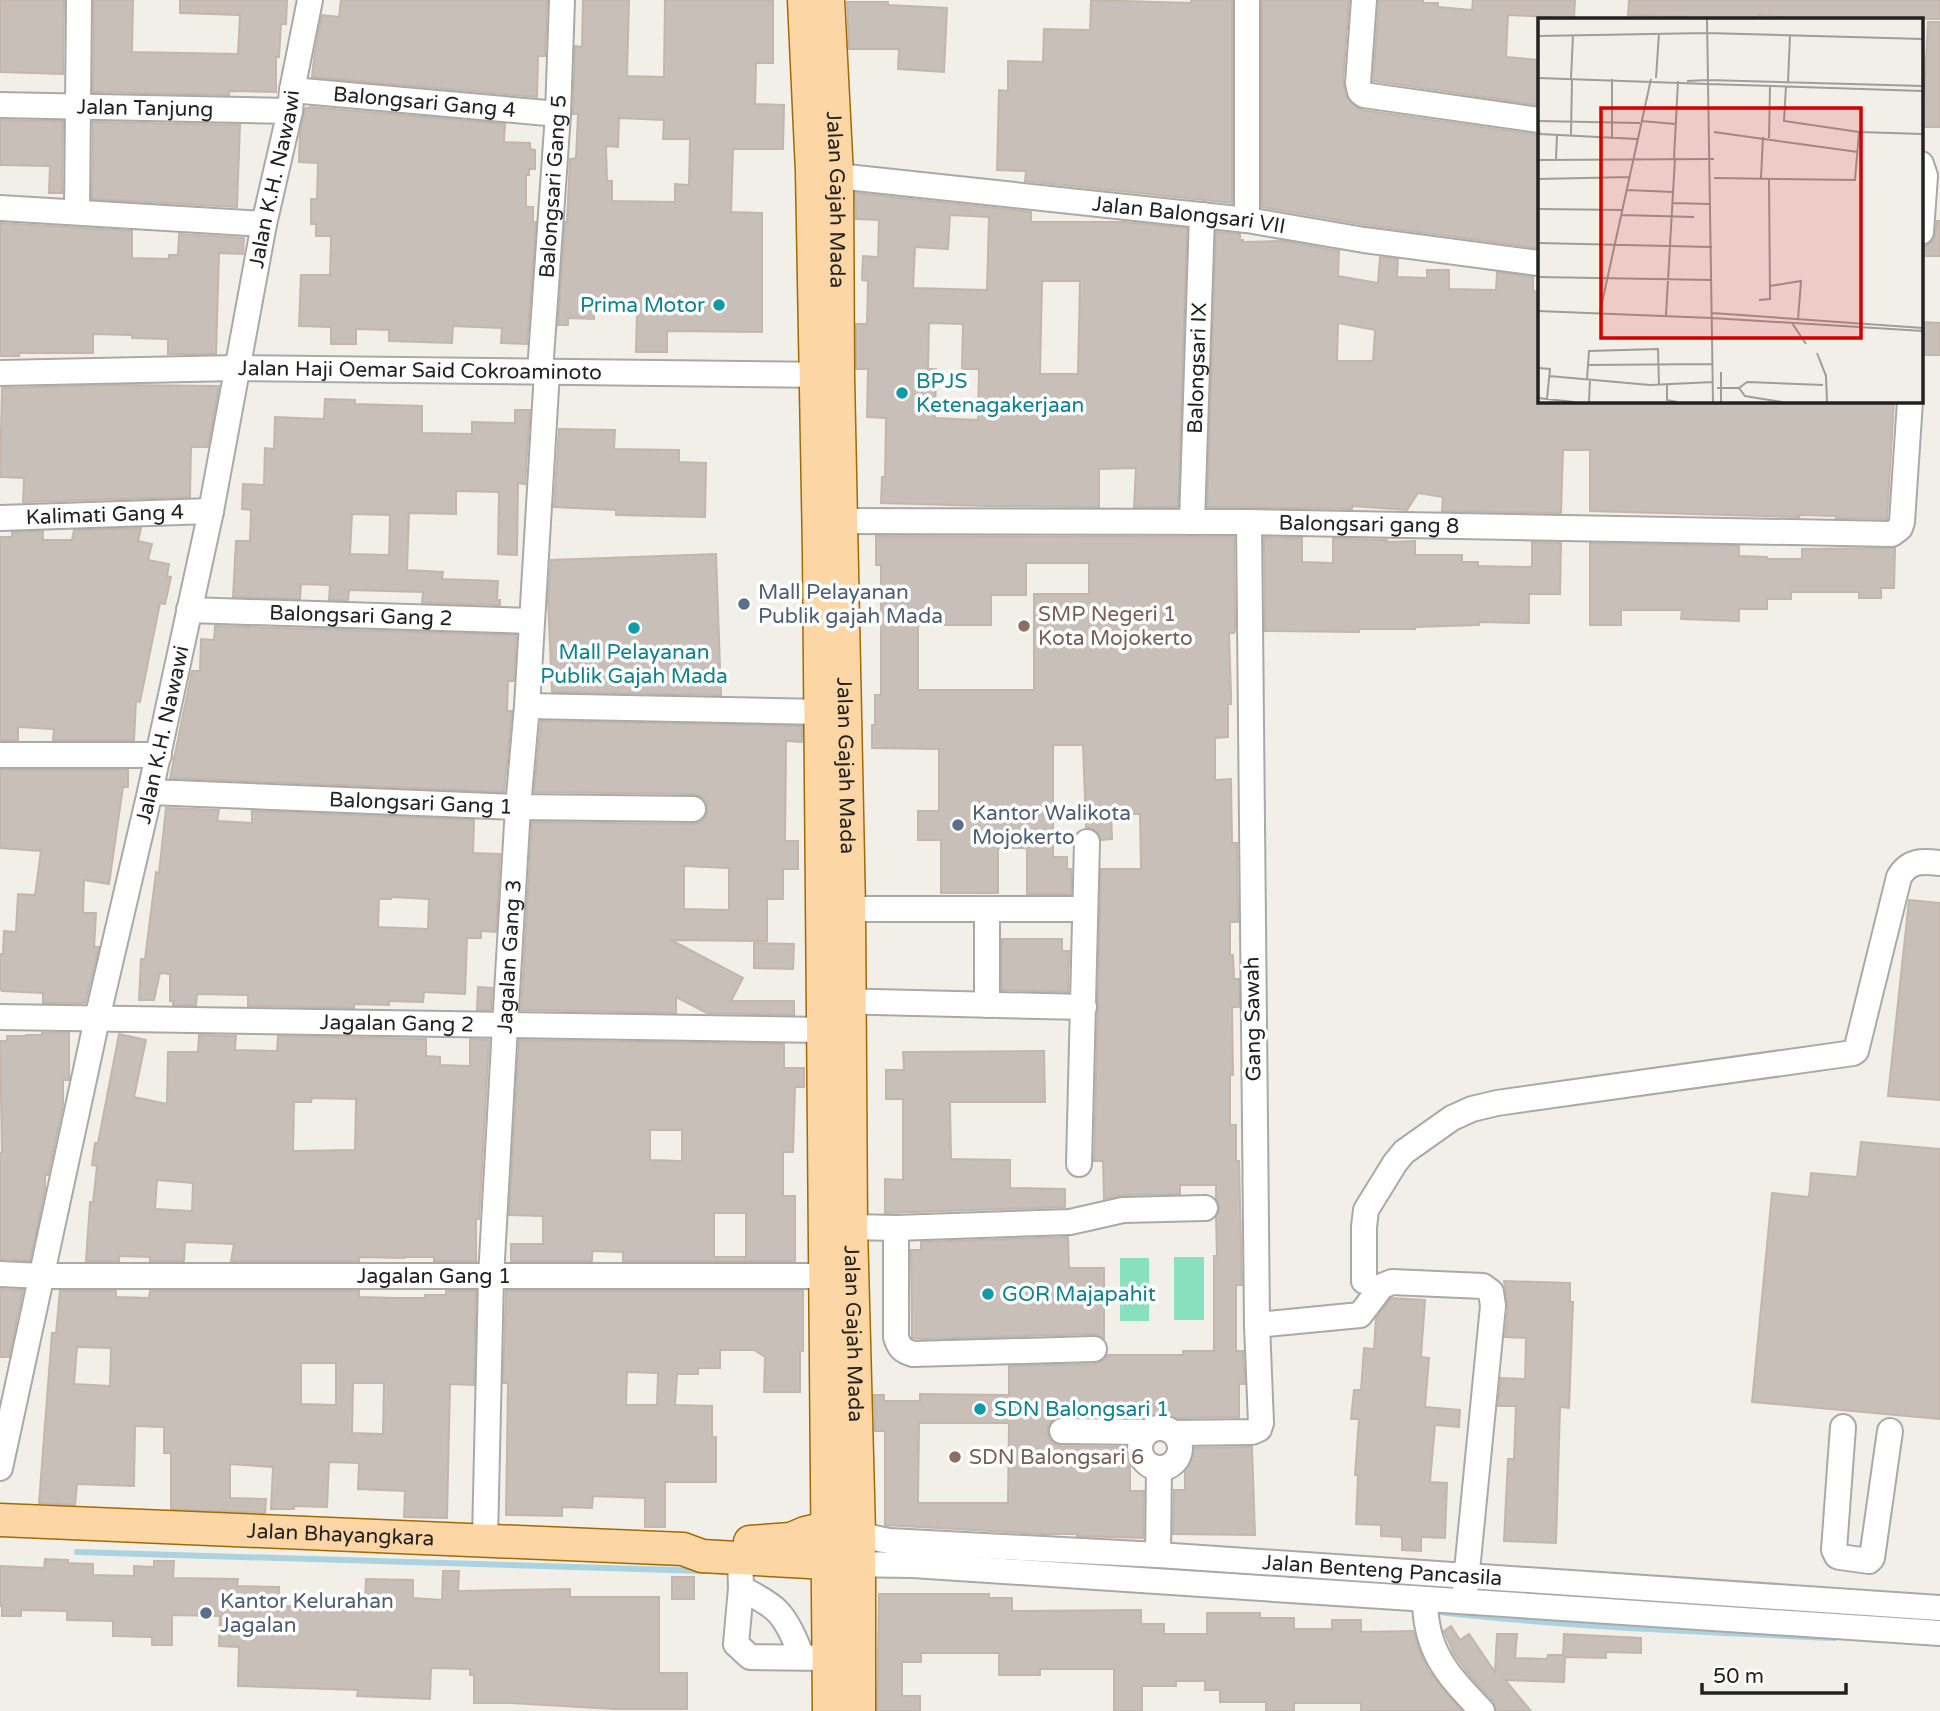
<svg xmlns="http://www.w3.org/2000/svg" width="1940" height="1711" font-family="'Varela Round',sans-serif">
<rect width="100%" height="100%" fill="#f2efe9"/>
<path fill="#88e0be" d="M1174 1257H1204V1320H1174Z
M1120 1258H1149V1321H1120Z"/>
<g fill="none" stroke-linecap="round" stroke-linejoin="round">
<path stroke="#aad3df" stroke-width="6" d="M77 1552 704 1571
M1439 1612C1570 1627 1702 1632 1834 1638"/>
</g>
<path fill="#c7bfb8" stroke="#c4b6ab" stroke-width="2" fill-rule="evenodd" d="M0 0H64L63 74 0 72Z
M94 0H133L132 52 238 54 240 15 180 13V0H287L286 24H281L279 57H276V92L229 91V95L93 92Z
M341 0H547L545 56H538L537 97 312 77 314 58 322 15 339 17Z
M583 0H629L627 76 664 77 665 0H773V63H756L755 104 784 105 783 149H733L732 181 731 212 762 213V332L667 331V352H636L637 311 594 310V319L568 318V325H558L565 222H567L570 159 576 158 578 114H573L575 46 582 47ZM619 118 664 120 663 139H690L689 185 675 184V202L612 201V181H607L606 146 618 147Z
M1091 0 1191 3V0H1232V203L1025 181 1026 171 997 170 999 90 1008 91V61L1043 62 1044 29 1090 30Z
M1262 0H1349L1343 82 1346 96 1356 107 1362 110 1539 135V248L1366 225 1262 207Z
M1379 0H1423V3H1438V7L1472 10 1473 0H1575L1574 19H1552V17L1508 15 1506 57 1539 60V105L1373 81Z
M1629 0H1940V19H1812L1758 15V19H1693V17L1628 15Z
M847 2H888V5L947 8 944 72 898 69 899 49H849Z
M1928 22H1940V127H1921V99H1924Z
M310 107 505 124 504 142 530 143V149L535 150V169H529V175H526V207H533V222H536L527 344 501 343 502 328 453 326 452 343 389 341V330L356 329V344H331V327L299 326 301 275H330L331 236H316V224H311V199H317L318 163 299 162 300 132 305 108H309Z
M0 120 63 121 62 193H49L50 166 0 165Z
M93 122 240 125 237 207 92 199Z
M855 193 1031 212V222H1125L1187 228 1178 507H1134L1136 468 1099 469V507L987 506 881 503 882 477H885L886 418 867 417 868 369H856V324H867L868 281 862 280 863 256 878 257 879 220 856 219ZM950 215 989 217 987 290 913 288 915 247 948 249ZM1042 281H1080L1078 374H1040ZM929 323 963 324 962 369H979L978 420 935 418 936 369H928Z
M1937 221H1940V256H1923V246L1928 245 1934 240Z
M0 223 132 231V258L169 259V255H178L179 234 244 238 243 254 219 253 216 354H168V339L132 338V335L93 334V353H19V356H0Z
M1216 232 1240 234V240H1243V242L1282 241 1339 251 1338 276 1378 283 1380 257 1398 259 1397 277 1427 278V270H1449V289L1496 290 1497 272 1533 277V291L1539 292V401H1894L1887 519 1836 518V516L1799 515V517L1590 511V450H1563L1561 513 1442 511 1443 497 1418 493 1407 510 1352 506V509L1207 507ZM1338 323 1375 330 1373 361H1337Z
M1921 322 1940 323V355H1921Z
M118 385 219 386 208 447H191L190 497 23 502 24 478 0 477 2 388Z
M325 399 355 400V404L422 406V433L472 434V422L515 423V410H530L525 484 518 483 517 555 498 554 499 492 456 491V514L409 513 407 570 443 572 442 579 498 581 497 600H500V605L422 603 423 592 349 590 348 600H329L330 585 301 584 300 599 233 597 236 541H250L251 510 242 509 243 484 264 485 265 448 274 449 275 417 324 419ZM352 514 390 515 389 555 350 554Z
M559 429 615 430 614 449 679 450V462L706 463 705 517 616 515V510L554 507Z
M141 528 138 541 152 544 148 560 169 564 167 576 171 577 165 604 160 603 140 702 136 701 134 740H53L54 729 18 727V740H0V537H12V532L43 531V540H72L74 530Z
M876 536 1234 537 1235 630 1234 633H1229L1231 695V704H1228V737L1215 738V780L1231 779 1232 843H1237L1238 922H1230V955H1233L1234 979H1239V1007H1232L1233 1075H1230V1125H1236V1161H1239L1242 1285H1236V1351H1243L1245 1384H1239V1417L1174 1418 1165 1422H1157L1147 1417 1062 1416 1054 1418 1049 1424 1047 1430 1049 1439 1055 1444 1061 1446 1130 1447V1491H1144L1143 1538 1077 1536V1534H1043L885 1525V1431H875L874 1395H884V1401H920V1394L1009 1395V1366L1094 1364 1102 1361 1107 1355H1183V1351H1214V1256H1217L1216 1217 1220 1208 1216 1199V1185H1180V1194L1122 1195 1104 1199 1103 1161H1094L1101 869H1141L1140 814H1111L1112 839 1101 840 1095 830 1086 827 1083 745H1053V857H1067V869H1071V894H1027V848H998V893H941V840H918V811H939V749L872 748V725H875V695H881V565H876ZM1026 563H1089V594H1034V690H918V625H991V595H1026ZM919 1423H1009L1008 1503H918Z
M1264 537 1302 538V562L1333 563V538L1351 539 1387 540 1386 542 1415 541V555H1462V562H1478V566L1532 567V542L1561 543 1560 594H1529V623L1479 622V625L1415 627V629H1359V632L1265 631Z
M1590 543 1739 546V556L1767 557V559H1802V549L1895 548 1894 588H1881V598H1859V592H1791V599H1767V609H1739V621L1681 619 1682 610H1621V625H1590Z
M716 554 721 695 552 692 548 599 551 560Z
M215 626 516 635 514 681H508L507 711H512L504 792 170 778 192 671H200L201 639 214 640Z
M541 721 802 726V742L786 741 785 841H798V869H783V899H767V941L671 940 743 978 731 1001H794V1015L707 1013 676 997V1013L521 1010 532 822 693 824 701 822 706 816 708 810 706 801 700 796 693 794 534 792ZM684 866 729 868V910L684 909Z
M0 770H128V787H123L109 884 84 880 83 913H96L94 947H99L85 1003H43V993L2 991 0 989V954H3L4 931 16 932 18 894 35 895 41 851 0 848Z
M166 808 219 810 217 821 252 823V811L474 820 473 853 500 854 496 932 481 931V938H467L465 994 424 992 423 1002 389 1001V1005L354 1004V1008L248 1006V995L197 994 196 1005H173V1001H170V974L160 973 154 1000H139L141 959H145L156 872 159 873ZM391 897 429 899 428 929 378 927 379 899H391Z
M1909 900 1940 903V1100L1888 1096Z
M1002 939H1062V951H1069L1068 992 1002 990Z
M754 943 794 944 793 969 754 968Z
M478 987 492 988 491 1010H477Z
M42 1033H69V1080H63V1105L48 1175H45V1189L30 1261 0 1259V1153H2L0 1041H7V1036H26V1035H42Z
M119 1034 146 1040 134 1097 167 1104 168 1052H198L199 1035 236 1036 235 1050 277 1051 278 1036 426 1039V1056L440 1057V1065L470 1066V1039L489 1040 479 1219H476V1261H434V1257H404V1258L359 1257V1261H231L234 1244 185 1242 184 1261H150V1257L119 1256V1261H86L90 1202H93L97 1166 92 1165 95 1143H98ZM312 1098 356 1099 355 1150 293 1151 294 1102H311ZM157 1180 193 1183 192 1211 155 1209Z
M519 1040 784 1044V1068H804V1087H795L793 1152H783V1196H795V1261H623V1252L592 1251V1261H511V1244H543V1216L509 1215ZM650 1130H682V1161L650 1160ZM714 1213H746V1257H714Z
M1044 1051 1045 1102H950L951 1159 1010 1160V1188L1065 1189V1207L885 1213V1179L903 1180V1099H886V1070H904L903 1052Z
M1861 1142 1940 1149V1419L1752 1402 1772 1193 1809 1197 1811 1173 1857 1177Z
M1068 1237 1069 1268H1104V1339L1094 1334 924 1339 912 1338 911 1250H921V1242Z
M1504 1281 1570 1283V1302H1573L1569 1408 1560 1407 1556 1543 1504 1541 1508 1459H1514L1516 1406H1498L1501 1378 1525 1379 1526 1338 1505 1337 1508 1307Z
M0 1289 23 1290 9 1357H0Z
M60 1291H116V1297L149 1298 150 1291H359V1297L395 1298H425V1295H446V1291H476L474 1385 450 1384 447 1518 404 1517 405 1491 358 1489 359 1463 329 1462 327 1507 294 1506V1509H271L273 1467 230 1464V1498L266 1499 265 1513 171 1509V1453H164V1427L135 1426 134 1486 77 1484 75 1505 39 1503 52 1333H56ZM77 1347 111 1348 110 1386 74 1384ZM301 1363H336V1405L301 1404ZM353 1383H384L383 1434 352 1433Z
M506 1291H803V1351H800V1392H764L765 1357 754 1350H720V1368H698V1374H677L675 1405 712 1406V1437H716V1482H665V1527H645V1498L593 1496 592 1508 562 1507V1516L506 1515 508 1383H503ZM627 1372 658 1373 657 1405H626Z
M1391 1298 1425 1300 1421 1357 1429 1358 1425 1407 1460 1410 1459 1427 1435 1425 1430 1482 1447 1483 1445 1538 1421 1537V1551L1402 1550V1537L1381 1536V1525L1356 1524 1358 1475H1355L1359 1419H1351L1354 1390H1361L1364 1348 1374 1349 1376 1318Z
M1252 1447 1255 1535 1173 1534 1174 1490H1185V1448Z
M45 1559 68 1560V1563L93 1564V1575L134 1576V1566L154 1567V1561H174L173 1578 238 1579 237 1586 279 1587V1606L317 1607 318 1601 365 1602 366 1579 413 1580V1598L442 1600 443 1571H459L458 1591 570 1589V1597H659V1673H687V1709H614L511 1703H474V1675H470V1669L431 1668 430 1699 357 1696 358 1690 238 1686 239 1647 219 1646 220 1616 172 1615V1645H152V1637L113 1636V1621L67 1620V1611L21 1610V1616H2V1606H0V1566L44 1568Z
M672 1577H694V1599H672Z
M879 1594H989V1598H1012V1611L1141 1610V1624H1164V1634H1207V1613H1260V1618H1294V1629H1332V1620H1361V1632L1413 1631 1420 1653 1428 1670 1462 1711H1361V1703H1294V1711H1266V1702H1220V1690H1205V1681H1176V1686H1142V1711H1114V1669H1040V1675H999V1653H921V1662H902V1696H920V1711H877Z
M1451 1626 1460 1640 1469 1634 1495 1672 1497 1634H1517L1515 1658 1547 1659 1548 1655H1563L1564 1634 1641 1638V1653L1606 1652V1658L1565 1657 1564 1682 1505 1680 1531 1711H1496L1493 1701 1470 1676 1454 1654 1444 1631Z"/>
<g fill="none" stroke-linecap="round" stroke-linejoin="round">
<defs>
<g id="minor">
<path d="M1364 0 1358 83 1360 92 1364 95 1539 120"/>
<path id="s1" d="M292 90 558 114"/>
<path id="s2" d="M0 105 290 111"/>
<path d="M1921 164 1925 176 1921 232"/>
<path id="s3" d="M837 176 1247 220 1364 240 1539 263"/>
<path d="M0 208 264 224"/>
<path d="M77 212 79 0"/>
<path d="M1247 220V0"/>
<path id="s4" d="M540 372 558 114 562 0"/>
<path id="s5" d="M0 373 236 368 832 375"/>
<path id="s6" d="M0 518 211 511"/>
<path id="s7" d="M841 521 1249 522 1892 534 1900 528 1902 522 1910 401"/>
<path id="s8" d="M1192 522 1202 215"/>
<path id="s9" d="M189 610 532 621"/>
<path d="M527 706 821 712"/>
<path d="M0 755H159"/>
<path id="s10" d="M150 792 518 807 693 809"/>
<path d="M832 909H1085"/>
<path d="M833 1001 1084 1007"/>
<path d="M987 1005V909"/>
<path id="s11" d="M0 1017 822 1030"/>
<path d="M1079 1164 1087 842"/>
<path d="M851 1227 896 1228 1070 1222 1123 1210 1205 1208"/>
<path d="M896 1228V1337C899 1348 903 1351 913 1354L1094 1349"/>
<path id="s12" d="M0 1274 42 1276H826"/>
<path d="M1364 1281V1227L1366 1210 1395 1163 1404 1152 1452 1118 1472 1109 1497 1103 1853 1053 1856 1051 1899 877C1909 860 1922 861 1940 863"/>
<path d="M1257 1325 1360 1315 1382 1286 1392 1282 1483 1286 1491 1292 1493 1306 1465 1591"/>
<path d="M1843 1427 1834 1550 1837 1556 1840 1557 1869 1561 1872 1558 1890 1431"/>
<circle cx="1160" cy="1448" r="20"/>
<path d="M1062 1431 1147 1432"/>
<path d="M1174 1433 1252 1432 1259 1429 1261 1423 1257 1325 1249 522"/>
<path id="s13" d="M0 1468 97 1019 150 792 211 511 264 224 290 111 292 90 310 0"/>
<path id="s14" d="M844 1528 874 1538 889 1541 1158 1555 1940 1608"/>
<path id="s15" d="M485 1540 491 1277 505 1026 518 807 527 706 547 372"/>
<path d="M1158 1555 1159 1468"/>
<path d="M740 1558 741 1588 736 1644 750 1657 829 1658"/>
<path d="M840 1564 913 1565 1940 1633"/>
<path d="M741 1588C753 1595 769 1602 778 1612 789 1624 796 1642 802 1657"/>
<path d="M1425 1599C1425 1652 1448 1675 1482 1711"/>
</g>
<g id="major">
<path d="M804 0 812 172 819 551 829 1711"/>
<path id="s16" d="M828 0 837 176 838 376 849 909 851 1227 859 1533V1711"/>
<path id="s17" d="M0 1520 683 1549 702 1556 827 1563"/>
<path d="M750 1542 791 1539 805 1533 826 1528"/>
</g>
</defs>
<use href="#minor" stroke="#a9a9a9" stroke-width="28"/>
<use href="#major" stroke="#a06b00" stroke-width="35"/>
<use href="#minor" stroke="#fff" stroke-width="24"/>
<use href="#major" stroke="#fcd6a4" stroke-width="32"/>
</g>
<g fill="#0f9aa8" stroke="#fff" stroke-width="2.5">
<circle cx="719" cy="305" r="7"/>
<circle cx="902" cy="393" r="7"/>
<circle cx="634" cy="628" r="7"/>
<circle cx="988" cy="1294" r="7"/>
<circle cx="980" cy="1409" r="7"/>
</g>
<g fill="#5c6f8a" stroke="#fff" stroke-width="2.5">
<circle cx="744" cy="604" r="7"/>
<circle cx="958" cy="825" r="7"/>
<circle cx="206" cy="1613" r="7"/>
</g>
<g fill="#8d6e63" stroke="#fff" stroke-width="2.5">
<circle cx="1024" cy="626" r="7"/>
<circle cx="955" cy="1457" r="7"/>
</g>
<g text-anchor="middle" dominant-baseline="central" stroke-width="7" stroke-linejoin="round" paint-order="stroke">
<g font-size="21" fill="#222" stroke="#fff">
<text stroke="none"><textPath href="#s1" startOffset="133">Balongsari Gang 4</textPath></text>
<text stroke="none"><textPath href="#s2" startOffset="145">Jalan Tanjung</textPath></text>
<text stroke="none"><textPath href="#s13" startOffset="1318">Jalan K.H. Nawawi</textPath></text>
<text stroke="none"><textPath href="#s4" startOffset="186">Balongsari Gang 5</textPath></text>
<text stroke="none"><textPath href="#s16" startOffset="200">Jalan Gajah Mada</textPath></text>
<text stroke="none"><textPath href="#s3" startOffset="354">Jalan Balongsari VII</textPath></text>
<text stroke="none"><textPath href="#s8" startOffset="154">Balongsari IX</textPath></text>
<text stroke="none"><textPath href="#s5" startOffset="420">Jalan Haji Oemar Said Cokroaminoto</textPath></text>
<text stroke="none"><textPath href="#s6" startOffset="105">Kalimati Gang 4</textPath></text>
<text stroke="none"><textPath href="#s7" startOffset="528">Balongsari gang 8</textPath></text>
<text stroke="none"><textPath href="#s9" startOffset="172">Balongsari Gang 2</textPath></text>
<text stroke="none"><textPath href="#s13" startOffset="751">Jalan K.H. Nawawi</textPath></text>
<text stroke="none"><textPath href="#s16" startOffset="766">Jalan Gajah Mada</textPath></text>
<text stroke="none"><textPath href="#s10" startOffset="271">Balongsari Gang 1</textPath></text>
<text stroke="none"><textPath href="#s15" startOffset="584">Jagalan Gang 3</textPath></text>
<text transform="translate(1253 1019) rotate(-91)">Gang Sawah</text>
<text stroke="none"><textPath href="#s11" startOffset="397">Jagalan Gang 2</textPath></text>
<text stroke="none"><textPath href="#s12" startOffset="434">Jagalan Gang 1</textPath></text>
<text stroke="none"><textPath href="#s16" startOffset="1334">Jalan Gajah Mada</textPath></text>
<text stroke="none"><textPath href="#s17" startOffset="341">Jalan Bhayangkara</textPath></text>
<text stroke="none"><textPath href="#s14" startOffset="541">Jalan Benteng Pancasila</textPath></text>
</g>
<g font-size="21" fill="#0d838f" stroke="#fff" text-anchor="start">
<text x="705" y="305" text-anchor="end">Prima Motor</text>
<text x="916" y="381">BPJS<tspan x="916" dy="24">Ketenagakerjaan</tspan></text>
<text x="634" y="652" text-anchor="middle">Mall Pelayanan<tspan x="634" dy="24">Publik Gajah Mada</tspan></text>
<text x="1002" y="1294">GOR Majapahit</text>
<text x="994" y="1409">SDN Balongsari 1</text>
</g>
<g font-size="21" fill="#4e5e75" stroke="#fff" text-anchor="start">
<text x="758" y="592">Mall Pelayanan<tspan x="758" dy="24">Publik gajah Mada</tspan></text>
<text x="972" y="813">Kantor Walikota<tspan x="972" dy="24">Mojokerto</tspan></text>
<text x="220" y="1601">Kantor Kelurahan<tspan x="220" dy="24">Jagalan</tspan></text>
</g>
<g font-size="21" fill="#785e54" stroke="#fff" text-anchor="start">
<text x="1038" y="614">SMP Negeri 1<tspan x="1038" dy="24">Kota Mojokerto</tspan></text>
<text x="969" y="1457">SDN Balongsari 6</text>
</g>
</g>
<g transform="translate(1538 18)">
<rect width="385" height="385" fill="#f2efe9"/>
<path fill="none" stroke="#9f9d99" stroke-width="2" d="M169 1 175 384M0 18 169 15 385 21M0 60 170 66M118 60 121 15M33 61 35 17M170 62 385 68M149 63 170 62M250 64 252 17M170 66 385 73M248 68 246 103 321 114 385 116M0 103 102 105M103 103 138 106M0 109 2 116 99 121M176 114 320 134M33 117 34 61M74 119V61M231 120 232 68M136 140 140 63M18 141 19 117M0 142 176 141M176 160 317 162 321 114M223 160 225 119M0 161 92 159M89 172 135 174M134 185 172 186M0 191 85 192M84 197 156 199M0 225 174 229M0 259 174 262M232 268 263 263 260 302M221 282 232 281 231 160M0 293 174 300M62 294 113 61M174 295 385 310M128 297 137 140M174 300 385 313M254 305 268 326M279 335 288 358 289 384M50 347 175 346M0 350 12 351 9 381M183 354V384M11 358 112 367 175 364M49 361 51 333 120 331 121 367M129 367V382L139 384M179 370H201L209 364 285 367M201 370 207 378 244 384M0 380 36 384M51 384 52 361"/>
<path fill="#d40000" fill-opacity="0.15" stroke="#d40000" stroke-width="3.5" d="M63 90H323V320H63Z"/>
<rect width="385" height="385" fill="none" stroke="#222" stroke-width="3.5"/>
</g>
<path d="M1702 1683v10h144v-10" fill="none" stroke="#222222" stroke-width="3.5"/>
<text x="1713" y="1683" font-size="21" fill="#222222" stroke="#ffffff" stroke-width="5" paint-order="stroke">50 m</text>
</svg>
